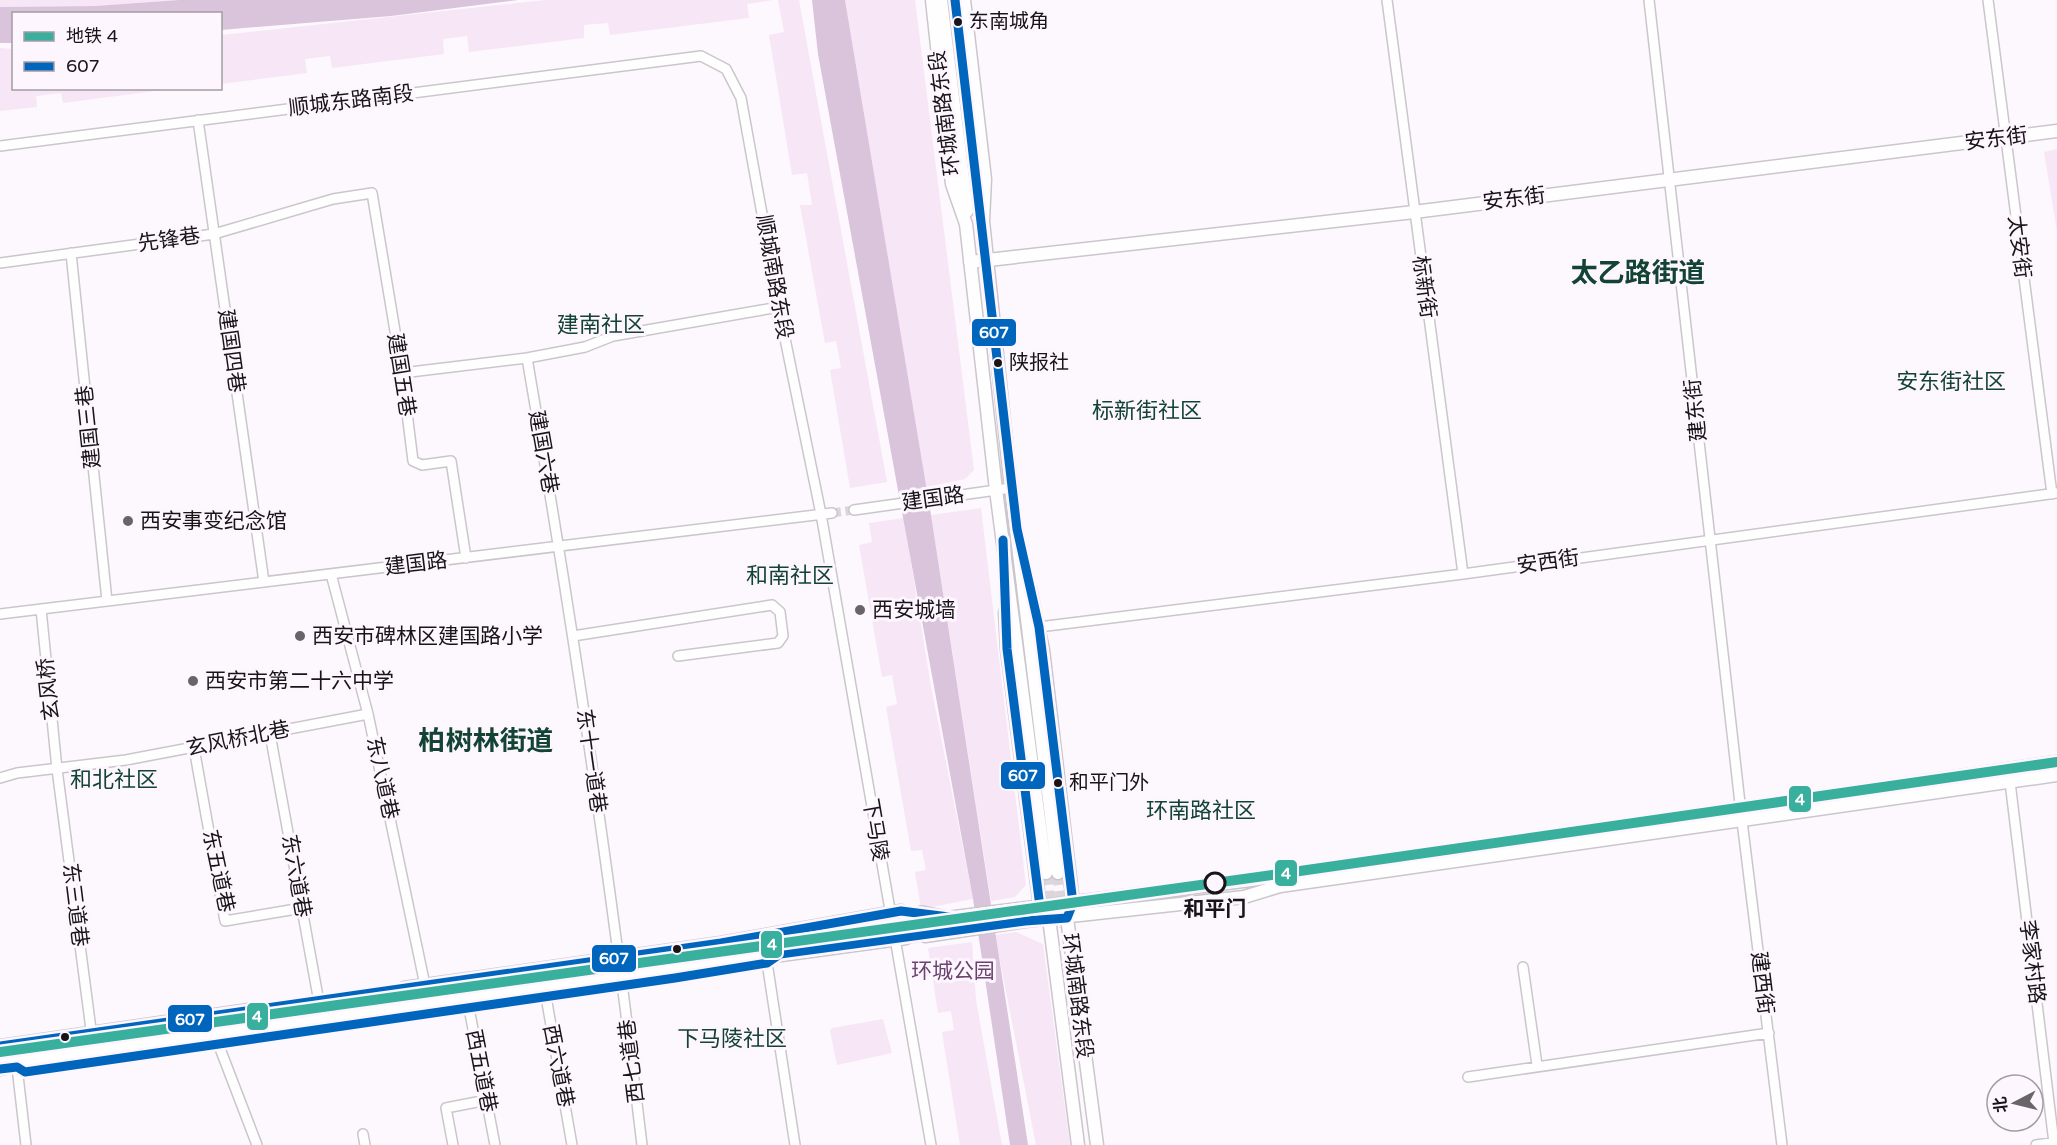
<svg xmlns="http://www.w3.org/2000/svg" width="2057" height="1145" font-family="'Varela Round','Noto Sans SC',sans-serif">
<rect width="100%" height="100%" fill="#fdf8fd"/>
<path fill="#f6e6f6" d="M0 0H179L95 6 0 7Z
M545 0H773L747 4 749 18 610 35 608 23 584 25V38L469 52 467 36 443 39 444 54 332 68 330 56 305 59 307 73 221 84V35Z
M778 0H799L887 482 850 488 830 370 841 368 836 341 825 343 800 205H812L807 173 792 175 769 35 784 32Z
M845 0H915L974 470 965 479 926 487Z
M0 48 13 49 14 88 170 89 63 103 61 93 36 96 37 107 0 111Z
M2057 149V231L2044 152Z
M981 508 1026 885 1015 897 991 901 931 515Z
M904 518 930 681 973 899 921 909 915 872 926 870 922 850 911 851 886 707 897 704 892 675 882 677 859 545 872 542 869 523Z
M1016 932 1043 944 1070 1145H1036L995 935Z
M972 942 976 1000 1002 1145H960L942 1032 954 1030 951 1011 938 1013 928 948Z
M883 1019 892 1053 837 1065 830 1031 832 1028Z"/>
<path fill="#d9c4db" d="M179 0H518L391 16 221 30 220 14H14L13 43H0V7L95 6Z
M812 0H845L931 515 1028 1145H1010L973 899 818 54Z"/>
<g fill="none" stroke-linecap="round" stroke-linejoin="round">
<path stroke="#dbd6db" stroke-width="9" stroke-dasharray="9 4.5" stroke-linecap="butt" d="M832 513 854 510
M901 911H921"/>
<path stroke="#dbd6db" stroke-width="12" stroke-dasharray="12 6" stroke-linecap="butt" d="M1046 873 1051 914
M1058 873 1065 927
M903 924 923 921
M906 938 925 936"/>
<defs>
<path id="minor" d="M1387 0 1463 574
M1649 0 1742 821 1782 1145
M1988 0 2052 494
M198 120 264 582
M0 146 701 56 726 69 741 98 782 324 821 514 931 1145
M71 253 107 601
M0 263 214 234 333 199 372 193 402 373 413 461 422 465 451 461 466 558
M527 358C572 619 611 881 642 1145
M402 373 527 358 585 347 613 336 779 307
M854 510 1011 488
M331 574 368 714 425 985
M41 609 57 769 92 1037
M0 614 832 513
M1039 627 1463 574 2057 493
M573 636 772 605 780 612 783 636 778 643 678 656
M270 734 321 1013
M194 748 225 921 302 908
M0 778 17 773 126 760 368 714
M2010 782 2054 1143
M921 911 946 916
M766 956 795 1145
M1523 967 1537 1065
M545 991 572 1145
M468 1003 495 1145
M216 1038 257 1145
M17 1067 25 1072 758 964
M17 1067 26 1145
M1468 1077 1769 1033
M363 1134 365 1145
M453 1145 446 1108 487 1100
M2036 1145 2057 1142"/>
<path id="major" d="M932 0 952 184 966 224 996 490 1046 873
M941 0 967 211
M955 0 979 197
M964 0 985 179 983 221 1011 488 1058 873
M970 262 1414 212 2057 131
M1030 589 1043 650 1073 903 1067 918 1097 1145
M1005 612 1007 649 1040 907 1049 918 1078 1145
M923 921 1251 880 2057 762
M925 936 1025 921 1244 897 1280 886 2057 775
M404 988 721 943 901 911
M0 1046 256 1009
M0 1057 378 1000 730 952 903 924
M0 1069 35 1062 467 998 906 938"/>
</defs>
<use href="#minor" stroke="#cbc6cb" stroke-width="12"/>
<use href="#major" stroke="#cbc6cb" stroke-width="15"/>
<use href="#minor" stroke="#fffeff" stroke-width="9"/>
<use href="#major" stroke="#fffeff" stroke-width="12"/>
<defs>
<path id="bus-1" d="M0 1046 721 943 901 911 957 918 1040 907 1007 649 1003 540
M0 1069 17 1067 25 1072 675 978 767 963 780 954 1025 921 1067 918 1073 903 1039 627 1017 529 955 0"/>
</defs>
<use href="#bus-1" stroke="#fef6ff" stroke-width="14"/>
<use href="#bus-1" stroke="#0065bd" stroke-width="9"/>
<defs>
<path id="metro-1" d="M0 1052 1286 873 2057 762"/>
</defs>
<use href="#metro-1" stroke="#fef6ff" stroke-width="15"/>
<use href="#metro-1" stroke="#39b09e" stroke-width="10"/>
</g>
<g fill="#181418" stroke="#fef6ff" stroke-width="2">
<circle cx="958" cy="22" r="5"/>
<circle cx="998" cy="363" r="5"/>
<circle cx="1058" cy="783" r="5"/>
<circle cx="677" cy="949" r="5"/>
<circle cx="65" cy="1037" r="5"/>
</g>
<g fill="#686468" stroke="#fef6ff" stroke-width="2">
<circle cx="128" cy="521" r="6"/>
<circle cx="860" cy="610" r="6"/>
<circle cx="300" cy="636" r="6"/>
<circle cx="193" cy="681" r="6"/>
</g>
<circle fill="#fef6ff" stroke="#181418" stroke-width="3" cx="1215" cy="883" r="10"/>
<g text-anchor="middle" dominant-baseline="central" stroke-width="6" stroke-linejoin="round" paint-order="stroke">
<g font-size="20" fill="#181418" stroke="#fef6ff" text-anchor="start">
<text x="969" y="22">东南城角</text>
<text x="1009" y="363">陕报社</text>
<text x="1069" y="783">和平门外</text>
</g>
<g font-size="21" fill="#181418" stroke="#fef6ff">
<text transform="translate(351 101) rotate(-7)">顺城东路南段</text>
<text transform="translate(945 113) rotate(-97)">环城南路东段</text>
<text transform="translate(1996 139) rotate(-7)">安东街</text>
<text transform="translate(1514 199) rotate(-7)">安东街</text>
<text transform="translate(169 240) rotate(-8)">先锋巷</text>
<text transform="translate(2019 247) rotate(83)">太安街</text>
<text transform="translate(774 277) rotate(80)">顺城南路东段</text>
<text transform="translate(1424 287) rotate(82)">标新街</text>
<text transform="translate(231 351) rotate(82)">建国四巷</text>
<text transform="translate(401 375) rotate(81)">建国五巷</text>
<text transform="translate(1696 410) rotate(-96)">建东街</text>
<text transform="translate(89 427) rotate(-96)">建国三巷</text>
<text transform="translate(543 452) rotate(80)">建国六巷</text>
<text transform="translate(933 499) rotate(-8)">建国路</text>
<text transform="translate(1548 562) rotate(-8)">安西街</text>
<text transform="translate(416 564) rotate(-7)">建国路</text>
<text transform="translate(49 689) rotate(-96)">玄风桥</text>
<text transform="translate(238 739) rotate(-11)">玄风桥北巷</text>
<text transform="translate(591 761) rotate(82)">东十一道巷</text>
<text transform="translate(382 778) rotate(78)">东八道巷</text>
<text transform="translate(875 830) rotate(80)">下马陵</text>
<text transform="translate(218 871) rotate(78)">东五道巷</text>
<text transform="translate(296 876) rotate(80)">东六道巷</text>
<text transform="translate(75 905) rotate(83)">东三道巷</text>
<text transform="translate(2032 962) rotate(83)">李家村路</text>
<text transform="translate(1762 983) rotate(83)">建西街</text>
<text transform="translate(1077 996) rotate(83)">环城南路东段</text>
<text transform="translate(632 1061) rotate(-97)">西七道巷</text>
<text transform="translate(558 1066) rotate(79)">西六道巷</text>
<text transform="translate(481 1071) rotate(79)">西五道巷</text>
</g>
<g font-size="21" fill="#181418" stroke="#fef6ff" text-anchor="start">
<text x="140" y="521">西安事变纪念馆</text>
<text x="872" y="610">西安城墙</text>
<text x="312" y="636">西安市碑林区建国路小学</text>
<text x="205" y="681">西安市第二十六中学</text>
</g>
<g font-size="21" font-weight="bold" fill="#181418" stroke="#fef6ff">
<text x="1215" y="909">和平门</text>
</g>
<g font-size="21" fill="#6b436e" stroke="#fef6ff">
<text x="953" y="971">环城公园</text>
</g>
<g font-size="22" fill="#124333" stroke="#fef6ff">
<text x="601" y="325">建南社区</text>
<text x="1951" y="382">安东街社区</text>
<text x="1147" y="411">标新街社区</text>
<text x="790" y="576">和南社区</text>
<text x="114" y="780">和北社区</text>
<text x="1201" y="811">环南路社区</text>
<text x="732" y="1039">下马陵社区</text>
</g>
<g font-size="27" font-weight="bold" fill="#124333" stroke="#fef6ff">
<text x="1638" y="273">太乙路街道</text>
<text x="486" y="741">柏树林街道</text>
</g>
</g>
<g stroke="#fef6ff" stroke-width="2">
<rect x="971" y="318" width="46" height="29" rx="6" fill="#0065bd"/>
<rect x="1000" y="761" width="46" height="29" rx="6" fill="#0065bd"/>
<rect x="1788" y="785" width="24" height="28" rx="6" fill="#39b09e"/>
<rect x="1274" y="859" width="24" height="28" rx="6" fill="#39b09e"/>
<rect x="760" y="930" width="23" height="29" rx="6" fill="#39b09e"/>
<rect x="591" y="944" width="46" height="29" rx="6" fill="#0065bd"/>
<rect x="246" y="1002" width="23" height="29" rx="6" fill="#39b09e"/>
<rect x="167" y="1004" width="46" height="29" rx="6" fill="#0065bd"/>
</g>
<g font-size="16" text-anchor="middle" font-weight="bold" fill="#fff">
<text x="994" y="338">607</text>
<text x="1023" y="781">607</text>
<text x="1800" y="805">4</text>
<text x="1286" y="879">4</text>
<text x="772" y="950">4</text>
<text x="614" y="964">607</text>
<text x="257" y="1022">4</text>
<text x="190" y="1025">607</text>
</g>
<rect x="12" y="12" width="210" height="78" fill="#fef6ff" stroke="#a29ca3" stroke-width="1.5"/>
<rect x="24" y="32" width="30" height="9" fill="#39b09e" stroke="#a29ca3" stroke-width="1.5"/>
<text x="66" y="42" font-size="18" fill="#181418">地铁 4</text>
<rect x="24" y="62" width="30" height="9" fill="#0065bd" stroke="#a29ca3" stroke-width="1.5"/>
<text x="66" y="72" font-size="18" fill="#181418">607</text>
<g transform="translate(2015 1103) rotate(263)"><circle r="28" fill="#fef6ff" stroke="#a29ca3" stroke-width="1.5"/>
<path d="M0-4.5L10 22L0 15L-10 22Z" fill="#686468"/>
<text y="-9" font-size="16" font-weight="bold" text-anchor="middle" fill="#181418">北</text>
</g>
</svg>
